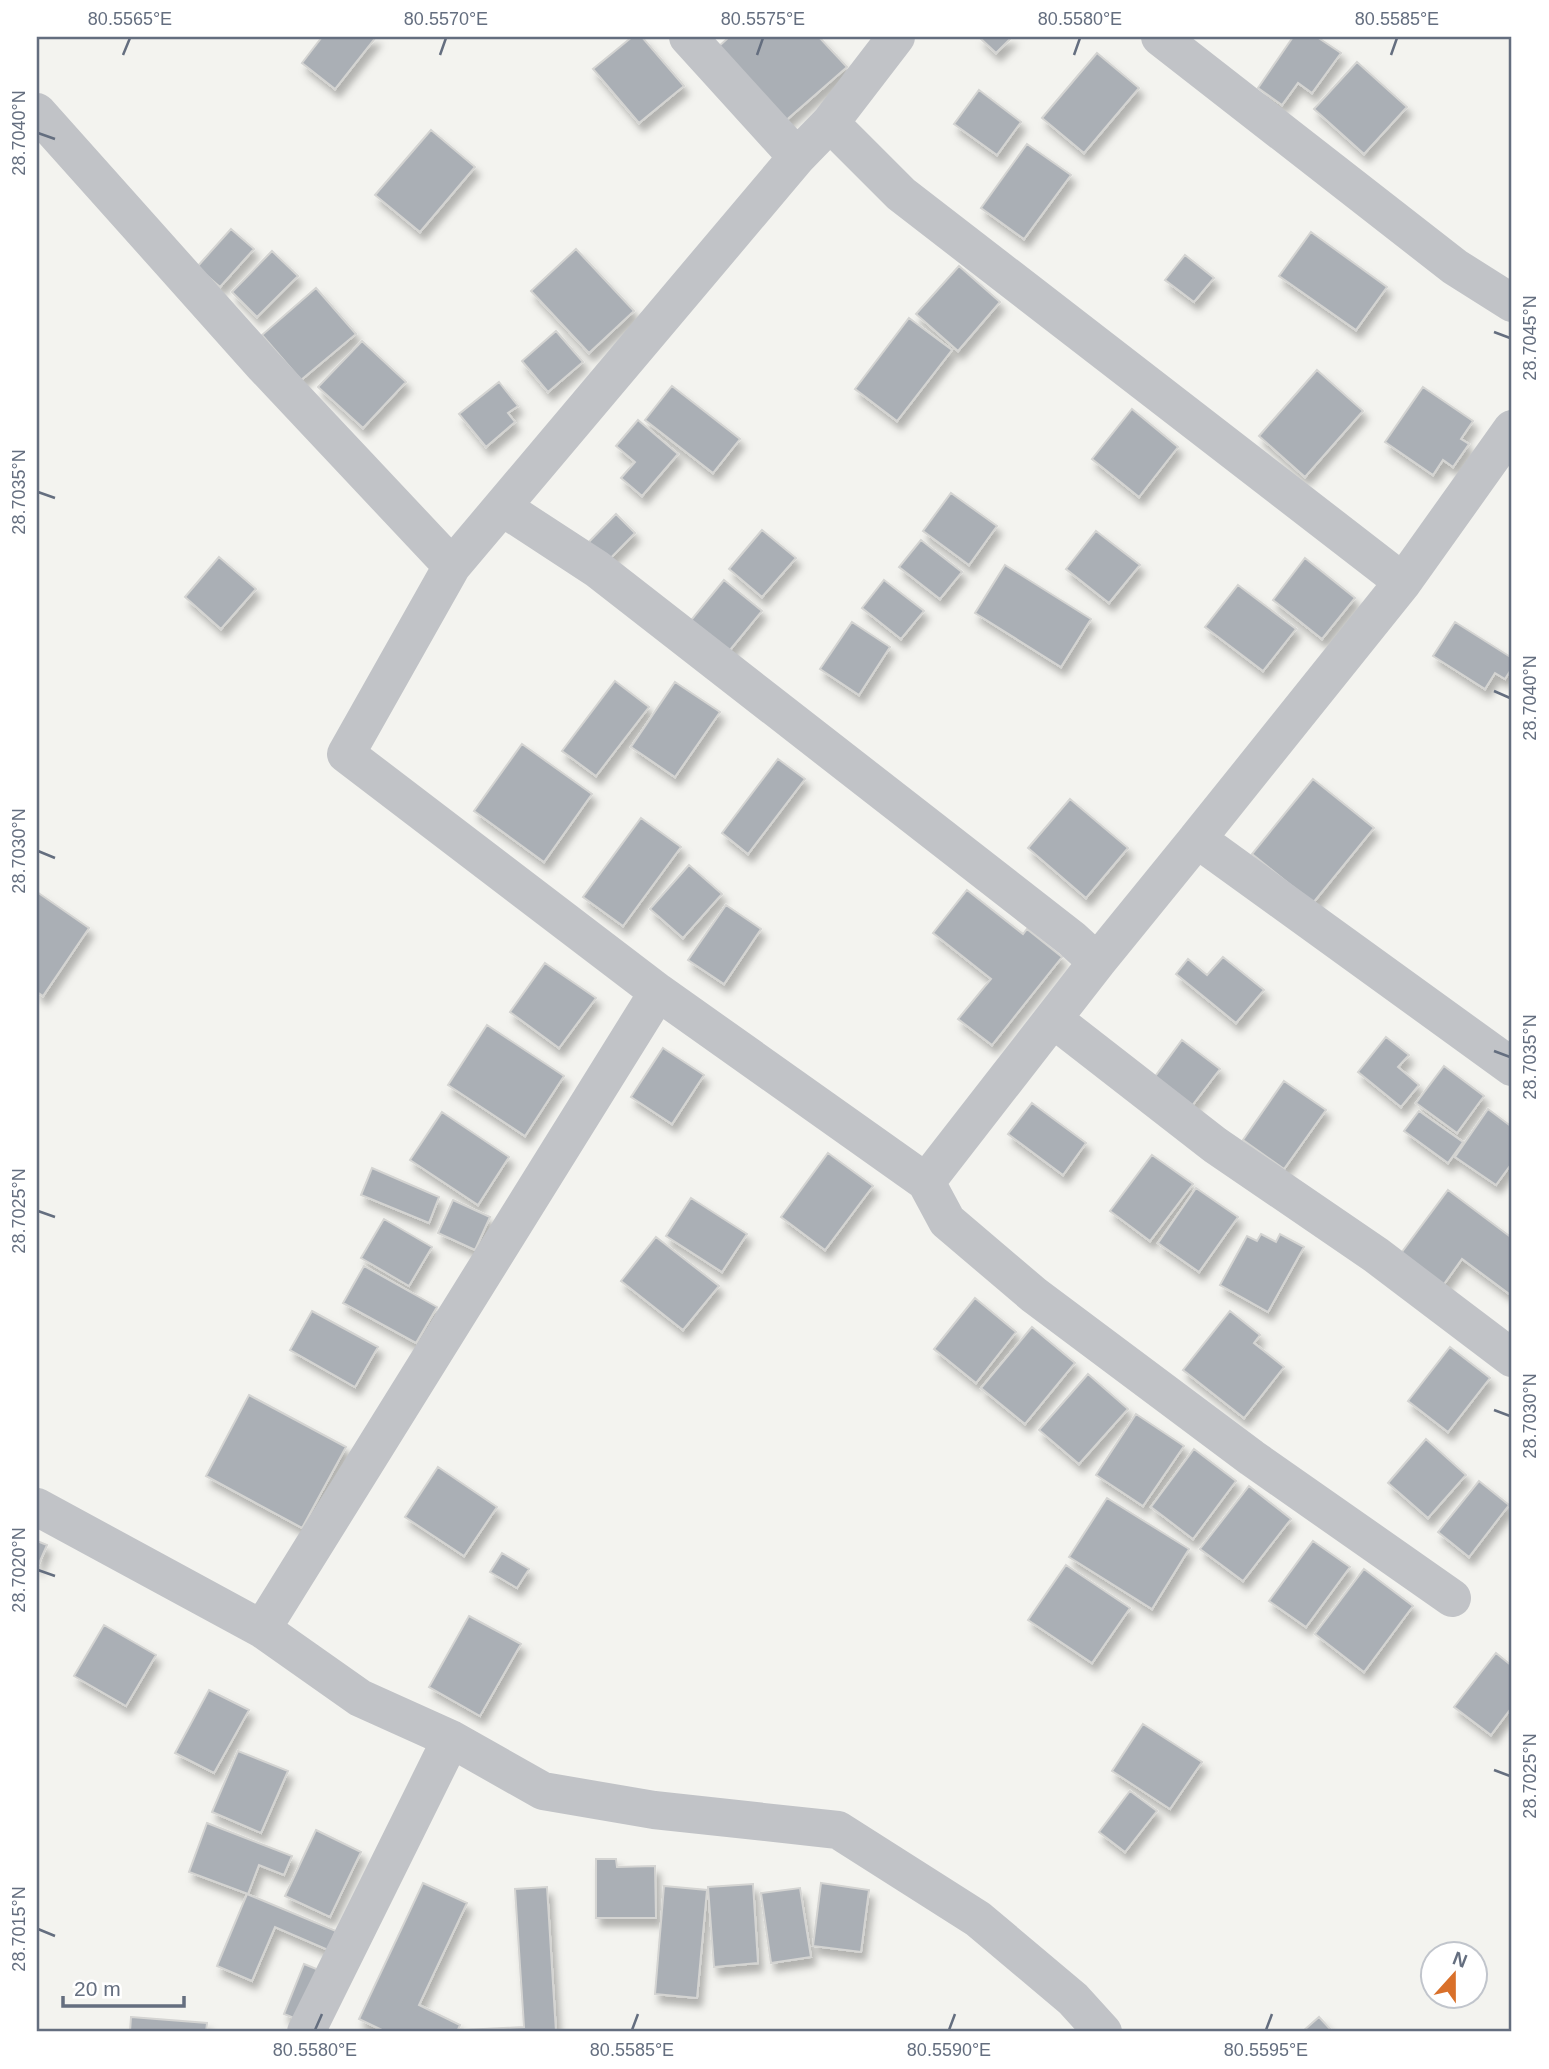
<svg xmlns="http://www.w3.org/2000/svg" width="1549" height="2069" font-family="Helvetica,sans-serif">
<defs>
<filter id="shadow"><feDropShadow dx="4.5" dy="8" stdDeviation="3.5" flood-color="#0004"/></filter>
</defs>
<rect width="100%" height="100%" fill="#f3f3ef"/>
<path fill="#aaafb5" stroke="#d4d4d2" stroke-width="2" filter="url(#shadow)" d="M322 37H376L335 89 302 63Z
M632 37H642L684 86 639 123 593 69Z
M729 37H819L847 67 783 123 717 48Z
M979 37H1012L996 53Z
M1293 37H1317L1341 53 1312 93 1298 83 1282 105 1258 88Z
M1097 53 1139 88 1084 153 1042 118Z
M1357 62 1407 107 1364 154 1314 109Z
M979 90 1021 122 997 155 954 124Z
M431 130 475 167 420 232 375 195Z
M1027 144 1071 175 1024 239 981 208Z
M231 229 254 249 220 287 197 267Z
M1311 232 1387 287 1356 330 1279 276Z
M576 249 634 311 589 353 531 291Z
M272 251 298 276 257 317 232 292Z
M1185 255 1214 278 1194 302 1165 280Z
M959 266 1000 302 958 351 916 314Z
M316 288 356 334 301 380 262 335Z
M909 318 952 350 897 421 855 389Z
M556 331 583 362 548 392 522 361Z
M362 341 406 382 363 428 318 387Z
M1317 370 1363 411 1305 477 1259 436Z
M499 382 518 406 508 413 515 422 486 447 459 414Z
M672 386 740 439 713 473 645 420Z
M1423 387 1473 421 1461 439 1469 444 1453 467 1443 460 1433 475 1385 442Z
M1132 409 1178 447 1139 497 1092 459Z
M638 420 678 454 642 496 621 478 635 462 616 446Z
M951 493 997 526 969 565 923 531Z
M616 514 635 533 601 568 582 549Z
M762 530 796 558 762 597 729 569Z
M1096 531 1140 565 1109 603 1066 569Z
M921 540 962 572 940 599 899 567Z
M219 557 256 589 221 629 185 597Z
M1305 558 1355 598 1322 639 1273 600Z
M1005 565 1091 619 1061 667 975 613Z
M724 580 762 611 721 661 683 630Z
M884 580 924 611 901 639 862 608Z
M1238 585 1296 629 1263 671 1205 627Z
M852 622 890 647 859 695 820 669Z
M1455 622 1512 658V668L1505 679 1495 673 1485 689 1433 656Z
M615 681 649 707 596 776 562 751Z
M675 682 720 712 675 777 631 747Z
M522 744 592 794 544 862 474 811Z
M778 759 805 779 748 854 722 833Z
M1313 779 1374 828 1313 903 1252 854Z
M1070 799 1128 848 1086 898 1028 848Z
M641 818 681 847 623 926 583 897Z
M689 865 722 894 683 938 650 909Z
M967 890 1023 934 1027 929 1062 957 992 1045 958 1019 991 979 933 933Z
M37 892 89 928 43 996 37 992Z
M726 905 761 929 724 984 688 960Z
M1223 957 1264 990 1236 1023 1176 974 1188 959 1207 975Z
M545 963 596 998 559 1048 510 1012Z
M487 1025 564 1076 525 1136 448 1085Z
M1386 1037 1409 1055 1398 1067 1419 1085 1401 1107 1358 1072Z
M1182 1040 1220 1069 1185 1115 1148 1086Z
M663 1048 704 1075 672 1124 631 1097Z
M1444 1066 1484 1096 1457 1133 1416 1103Z
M1284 1081 1326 1110 1284 1169 1243 1140Z
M1032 1103 1086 1143 1063 1175 1008 1134Z
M1488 1109 1512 1127V1163L1496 1185 1455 1157Z
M1419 1111 1463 1142 1448 1163 1404 1131Z
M442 1112 509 1157 478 1205 410 1160Z
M828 1153 873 1186 825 1250 781 1217Z
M1152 1155 1193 1184 1150 1241 1110 1211Z
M372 1168 439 1197 429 1223 361 1195Z
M1196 1188 1238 1217 1199 1272 1158 1243Z
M1448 1190 1512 1238V1296L1462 1259 1439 1291 1396 1260Z
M691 1198 747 1234 722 1272 666 1236Z
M453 1200 490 1217 475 1250 438 1233Z
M384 1219 432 1247 409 1286 361 1258Z
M1261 1234 1276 1242 1280 1234 1304 1247 1268 1312 1220 1285 1247 1236 1257 1241Z
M656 1237 719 1286 683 1330 621 1281Z
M364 1266 437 1307 416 1343 343 1303Z
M975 1298 1016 1332 976 1383 934 1349Z
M312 1311 378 1347 355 1387 290 1350Z
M1230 1311 1260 1335 1254 1343 1284 1367 1244 1418 1183 1370Z
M1032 1327 1075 1363 1025 1424 981 1388Z
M1450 1347 1490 1378 1448 1432 1408 1401Z
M1088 1374 1128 1409 1079 1464 1039 1430Z
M249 1395 346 1447 302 1528 206 1476Z
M1136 1414 1184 1446 1143 1506 1096 1475Z
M1426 1439 1466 1475 1428 1518 1388 1483Z
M1194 1449 1236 1481 1193 1539 1151 1507Z
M438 1467 497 1507 464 1556 405 1517Z
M1479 1481 1509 1505 1469 1557 1438 1532Z
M1249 1486 1291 1519 1243 1581 1200 1549Z
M1107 1498 1189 1549 1152 1609 1069 1557Z
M37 1541 47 1545 37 1568Z
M1313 1541 1350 1567 1306 1627 1269 1601Z
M502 1553 529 1569 517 1588 490 1572Z
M1066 1565 1130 1608 1092 1663 1028 1620Z
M1364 1569 1413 1606 1364 1672 1315 1634Z
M469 1616 521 1644 480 1716 429 1687Z
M104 1625 156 1655 126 1706 74 1676Z
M1496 1653 1512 1666V1707L1491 1735 1454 1707Z
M209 1690 249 1710 214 1773 175 1753Z
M1143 1724 1202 1762 1170 1809 1112 1771Z
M238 1751 288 1771 261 1833 212 1812Z
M1130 1791 1157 1811 1125 1852 1099 1832Z
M207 1823 292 1856 284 1875 259 1865 248 1894 189 1872Z
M316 1830 361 1852 330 1917 285 1896Z
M596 1859H616L617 1867 655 1866 656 1918H596Z
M423 1883 467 1903 419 2005 460 2025 457 2032H386L359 2019Z
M821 1883 869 1890 861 1952 813 1946Z
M753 1884 758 1963 714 1967 708 1887Z
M664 1886 707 1890 697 1998 655 1994Z
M547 1887 556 2032H464V2030L524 2027 515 1889Z
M800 1888 811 1957 771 1963 761 1893Z
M247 1894 336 1931 328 1950 275 1927 252 1981 217 1966Z
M304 1964 324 1972 304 2022 284 2014Z
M131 2017 207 2023 206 2032H130Z
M1319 2017 1333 2032H1302Z"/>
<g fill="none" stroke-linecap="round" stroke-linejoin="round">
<path stroke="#c1c3c7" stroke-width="38" d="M688 37 797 157
M1160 37 1455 267 1512 303
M37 112 264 366 452 566
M830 123 901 194 1403 582
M1512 429 1403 582 1197 839 1512 1067
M502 507 597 569 1072 939 1097 962 926 1182 947 1221 1034 1295 1252 1458 1452 1598
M1097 962 1197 839
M658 992 926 1182
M1053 1019 1215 1145 1376 1255 1512 1358
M37 1507 262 1629 360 1698 451 1739 543 1791 654 1810 838 1830 978 1919 1073 1999 1103 2032
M262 1629 658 992 346 754 452 566 797 157 830 123 896 37
M306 2032 451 1739"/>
</g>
<path fill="none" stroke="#646e7f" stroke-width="2.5" d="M123 55 130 38M440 55 446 38M757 55 763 38M1074 55 1080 38M1391 55 1397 38M38 133 55 139M1494 332 1510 338M38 492 55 498M1494 691 1510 698M38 851 55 858M1494 1051 1510 1057M38 1211 55 1217M1494 1410 1510 1416M38 1570 55 1576M1494 1770 1510 1776M38 1929 55 1936M315 2030 322 2014M632 2030 638 2014M949 2030 955 2014M1266 2030 1272 2014"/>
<rect width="1549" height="2069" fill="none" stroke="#ffffff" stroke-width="77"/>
<g transform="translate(1454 1975) rotate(21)"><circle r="33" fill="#ffffff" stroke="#c1c5cc" stroke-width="2"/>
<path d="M0-5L12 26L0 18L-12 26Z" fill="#d9702a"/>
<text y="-10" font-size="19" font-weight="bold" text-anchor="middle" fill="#646e7f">N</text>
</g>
<path d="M63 1996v10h121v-10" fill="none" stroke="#646e7f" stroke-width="3.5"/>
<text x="74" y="1996" font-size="21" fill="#646e7f" stroke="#ffffff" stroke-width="5" paint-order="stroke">20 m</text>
<rect x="38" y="38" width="1472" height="1992" fill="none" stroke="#646e7f" stroke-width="2.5"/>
<g font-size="18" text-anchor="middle" fill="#646e7f">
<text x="130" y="25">80.5565°E</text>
<text x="446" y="25">80.5570°E</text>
<text x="763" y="25">80.5575°E</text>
<text x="1080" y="25">80.5580°E</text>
<text x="1397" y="25">80.5585°E</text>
<text transform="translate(19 133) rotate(-90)" y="6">28.7040°N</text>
<text transform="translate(1530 338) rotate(-90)" y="6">28.7045°N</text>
<text transform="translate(19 492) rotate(-90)" y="6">28.7035°N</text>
<text transform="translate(1530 698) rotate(-90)" y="6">28.7040°N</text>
<text transform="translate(19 851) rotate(-90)" y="6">28.7030°N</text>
<text transform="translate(1530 1057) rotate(-90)" y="6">28.7035°N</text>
<text transform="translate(19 1211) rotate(-90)" y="6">28.7025°N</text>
<text transform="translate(1530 1416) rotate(-90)" y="6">28.7030°N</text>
<text transform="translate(19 1570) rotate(-90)" y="6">28.7020°N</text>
<text transform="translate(1530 1776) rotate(-90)" y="6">28.7025°N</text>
<text transform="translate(19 1929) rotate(-90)" y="6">28.7015°N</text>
<text x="315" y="2056">80.5580°E</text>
<text x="632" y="2056">80.5585°E</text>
<text x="949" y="2056">80.5590°E</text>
<text x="1266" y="2056">80.5595°E</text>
</g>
</svg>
